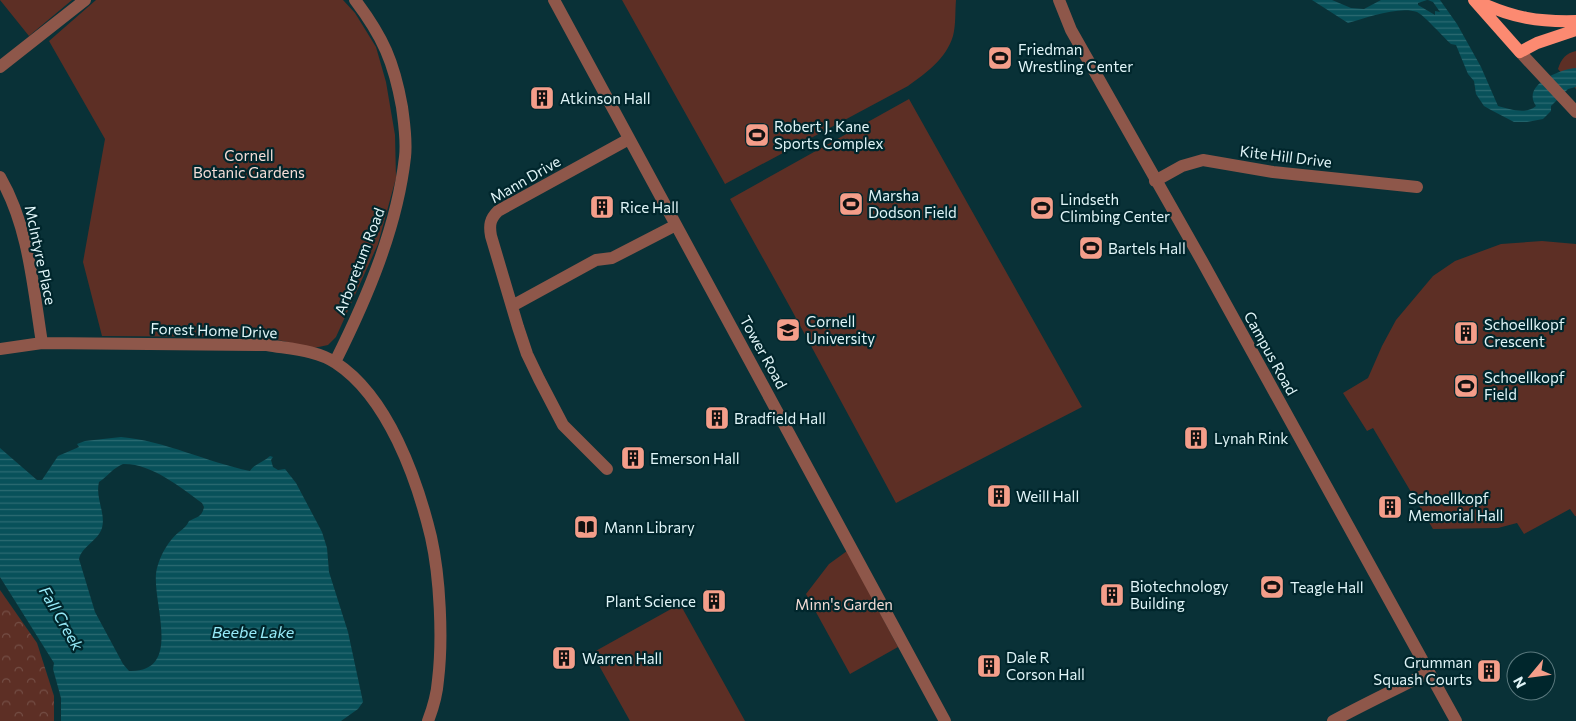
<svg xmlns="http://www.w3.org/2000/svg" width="1576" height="721" font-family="Commissioner,sans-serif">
<defs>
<pattern id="forest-crowns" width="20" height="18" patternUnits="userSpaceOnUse" patternTransform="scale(1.25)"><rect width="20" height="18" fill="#5d2f25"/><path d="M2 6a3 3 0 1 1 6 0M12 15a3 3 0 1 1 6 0" fill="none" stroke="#744e45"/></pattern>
<pattern id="water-rules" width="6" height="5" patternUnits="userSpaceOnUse" patternTransform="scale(1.25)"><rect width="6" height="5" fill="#08515a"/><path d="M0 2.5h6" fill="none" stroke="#2c6b72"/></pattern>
</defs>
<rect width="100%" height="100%" fill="#00262c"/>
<path fill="#093137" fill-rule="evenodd" d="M0 0H1576V721H0ZM1516 661H1546V691H1516Z"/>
<path fill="#5d2f25" d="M0 0H72L29 36Z
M96 0H343L355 13 376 47 386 82 395 135 396 178 378 244 336 337 328 345 314 348 278 340 232 337 102 336 83 262 105 139 49 41Z
M622 0H956C955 11 956 25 953 36 946 59 926 73 908 86L725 184Z
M1576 51V89L1558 69C1561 59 1566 53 1576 51Z
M909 99 1082 407 896 503 790 307 730 199Z
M1542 241 1576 244V516H1575L1570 509 1524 534 1517 523 1498 528 1433 529 1373 428 1367 431 1343 393 1368 378 1382 346 1396 320 1433 276 1455 261 1501 244Z
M847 551 898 647 850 674 806 594 829 564Z
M680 604 745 721H630L592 653Z"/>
<path fill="url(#forest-crowns)" d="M0 590 37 643 54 696V721H0Z"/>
<path fill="url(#water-rules)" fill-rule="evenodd" d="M1312 0H1332L1351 8 1364 9 1381 0H1427L1418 3V5L1435 15V11L1440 12 1433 2 1428 0H1440L1457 24 1481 67 1498 106C1509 109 1526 115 1536 106 1521 85 1560 69 1576 68V87L1568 89 1551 106V111L1543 119 1527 122H1514L1491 110 1484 106 1476 94 1474 81 1468 74 1456 45 1451 44C1443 37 1425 16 1417 12 1398 6 1367 18 1348 23Z
M121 437C166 441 206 462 250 471 254 464 264 462 270 456L273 457 271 460 273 467 278 470 285 469 296 483 322 532 327 548 329 572 348 632 363 702 358 709 341 721H61V698L53 669 54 663 0 577V448L37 480H42L58 456 79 447 77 444 85 441ZM123 464C151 463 180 487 202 503L204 507C202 517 197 517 189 521 186 527 184 528 179 532 168 541 161 554 157 568 149 597 186 673 129 671L123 664 95 612 79 559C82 546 98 541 102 528 106 513 95 498 99 482 108 476 113 468 123 464Z"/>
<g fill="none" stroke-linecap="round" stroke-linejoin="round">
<path stroke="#8e574a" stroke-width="12" d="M554 0 945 721
M1059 0 1071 30 1202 261 1456 721
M1520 52 1576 112
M0 67 85 0
M0 177C29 227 33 287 42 343
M1155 181 1182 166 1203 160 1273 172 1417 187
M512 306 596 260 612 258 676 225
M0 349 42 343 267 345C290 349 317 350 336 363 388 397 417 479 431 537 440 577 443 639 438 680 437 694 433 708 428 721
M335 362C367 298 397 228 405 157 407 140 404 123 402 107 394 62 383 37 355 0
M607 469 563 425 539 379 527 354 518 327 491 236C489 225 490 219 498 211L629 139
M1333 721C1364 704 1396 689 1428 673"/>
<path stroke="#fc8a71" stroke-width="12" d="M1474 0 1520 52 1537 43 1576 30
M1479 2C1514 18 1538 22 1576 21"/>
</g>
<defs>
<symbol id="stadium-square" viewBox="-11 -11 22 22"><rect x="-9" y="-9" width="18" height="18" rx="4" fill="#f49e8a" stroke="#00262c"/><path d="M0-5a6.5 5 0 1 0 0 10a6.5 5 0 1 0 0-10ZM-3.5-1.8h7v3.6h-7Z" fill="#111"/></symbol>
<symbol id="building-square" viewBox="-11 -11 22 22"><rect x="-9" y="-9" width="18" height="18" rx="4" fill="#f49e8a" stroke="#00262c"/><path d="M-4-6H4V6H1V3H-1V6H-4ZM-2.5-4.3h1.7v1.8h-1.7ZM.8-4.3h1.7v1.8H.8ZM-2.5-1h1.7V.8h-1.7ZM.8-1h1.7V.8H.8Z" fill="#111"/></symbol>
<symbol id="university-square" viewBox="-11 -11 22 22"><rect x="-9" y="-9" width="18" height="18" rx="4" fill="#f49e8a" stroke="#00262c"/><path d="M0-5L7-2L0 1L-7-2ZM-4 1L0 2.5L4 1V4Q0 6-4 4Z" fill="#111"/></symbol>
<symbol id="library-square" viewBox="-11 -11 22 22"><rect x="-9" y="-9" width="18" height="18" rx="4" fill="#f49e8a" stroke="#00262c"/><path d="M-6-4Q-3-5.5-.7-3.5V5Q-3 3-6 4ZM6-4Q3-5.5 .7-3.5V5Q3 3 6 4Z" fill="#111"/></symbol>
</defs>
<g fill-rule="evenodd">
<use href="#stadium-square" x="986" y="44" width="28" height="28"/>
<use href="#building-square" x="528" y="84" width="28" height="28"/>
<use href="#stadium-square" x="743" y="121" width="28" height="28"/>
<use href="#stadium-square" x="837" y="190" width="28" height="28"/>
<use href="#building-square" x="588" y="193" width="28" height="28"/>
<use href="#stadium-square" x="1028" y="194" width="28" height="28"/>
<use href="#stadium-square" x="1077" y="234" width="28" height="28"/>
<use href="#university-square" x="774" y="316" width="28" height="28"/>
<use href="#building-square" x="1452" y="319" width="28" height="28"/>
<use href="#stadium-square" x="1452" y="372" width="28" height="28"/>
<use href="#building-square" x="703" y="404" width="28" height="28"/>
<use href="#building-square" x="1182" y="424" width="28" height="28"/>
<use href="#building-square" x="619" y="444" width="28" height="28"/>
<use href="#building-square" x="985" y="482" width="28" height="28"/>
<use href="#building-square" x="1376" y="493" width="28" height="28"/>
<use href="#library-square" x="572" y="513" width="28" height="28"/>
<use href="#stadium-square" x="1258" y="573" width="28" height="28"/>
<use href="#building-square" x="1098" y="581" width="28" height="28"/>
<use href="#building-square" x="700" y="587" width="28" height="28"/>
<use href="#building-square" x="550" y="644" width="28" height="28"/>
<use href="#building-square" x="975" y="652" width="28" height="28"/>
<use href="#building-square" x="1475" y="657" width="28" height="28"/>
</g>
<g text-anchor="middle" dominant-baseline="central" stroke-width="4.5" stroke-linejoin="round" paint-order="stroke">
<g font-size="15" fill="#e0f5f8" stroke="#00262c" text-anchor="start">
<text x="1018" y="49">Friedman<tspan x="1018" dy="17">Wrestling Center</tspan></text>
<text x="560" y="98">Atkinson Hall</text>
<text x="774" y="126">Robert J. Kane<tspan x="774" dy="17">Sports Complex</tspan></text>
<text x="868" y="195">Marsha<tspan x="868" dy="17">Dodson Field</tspan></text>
<text x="1060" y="199">Lindseth<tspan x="1060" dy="17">Climbing Center</tspan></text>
<text x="620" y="207">Rice Hall</text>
<text x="1108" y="248">Bartels Hall</text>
<text x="806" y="321">Cornell<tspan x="806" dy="17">University</tspan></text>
<text x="1484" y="324">Schoellkopf<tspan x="1484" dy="17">Crescent</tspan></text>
<text x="1484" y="377">Schoellkopf<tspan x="1484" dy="17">Field</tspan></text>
<text x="734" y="418">Bradfield Hall</text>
<text x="1214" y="438">Lynah Rink</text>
<text x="650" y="458">Emerson Hall</text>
<text x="1016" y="496">Weill Hall</text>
<text x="1408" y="498">Schoellkopf<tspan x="1408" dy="17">Memorial Hall</tspan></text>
<text x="604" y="527">Mann Library</text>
<text x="1130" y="586">Biotechnology<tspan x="1130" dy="17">Building</tspan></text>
<text x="1290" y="587">Teagle Hall</text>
<text x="696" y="601" text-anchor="end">Plant Science</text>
<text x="1006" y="657">Dale R<tspan x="1006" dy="17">Corson Hall</tspan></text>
<text x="582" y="658">Warren Hall</text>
<text x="1472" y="662" text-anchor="end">Grumman<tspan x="1472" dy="17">Squash Courts</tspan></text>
</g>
<g font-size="15" fill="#f5ddd7" stroke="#00262c">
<text x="249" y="155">Cornell<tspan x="249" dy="17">Botanic Gardens</tspan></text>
<text x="844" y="604">Minn's Garden</text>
</g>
<g font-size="15" fill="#e0f5f8" stroke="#00262c">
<text transform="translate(1286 156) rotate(7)">Kite Hill Drive</text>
<text transform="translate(525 179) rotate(-30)">Mann Drive</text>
<text transform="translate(41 255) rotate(78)">McIntyre Place</text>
<text transform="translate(359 261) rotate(-69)">Arboretum Road</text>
<text transform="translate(214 330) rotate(2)">Forest Home Drive</text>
<text transform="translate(764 352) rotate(61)">Tower Road</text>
<text transform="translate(1271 353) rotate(61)">Campus Road</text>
</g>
<g font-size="16" font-style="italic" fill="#97ebf9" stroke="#00262c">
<text transform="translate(62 618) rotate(60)">Fall Creek</text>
<text x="253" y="631">Beebe Lake</text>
</g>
</g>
<g transform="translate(1531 676) rotate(241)"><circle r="24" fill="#00262c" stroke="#5a797e"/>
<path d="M0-4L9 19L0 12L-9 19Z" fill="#f49e8a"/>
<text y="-8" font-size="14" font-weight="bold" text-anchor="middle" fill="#e0f5f8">N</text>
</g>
</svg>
